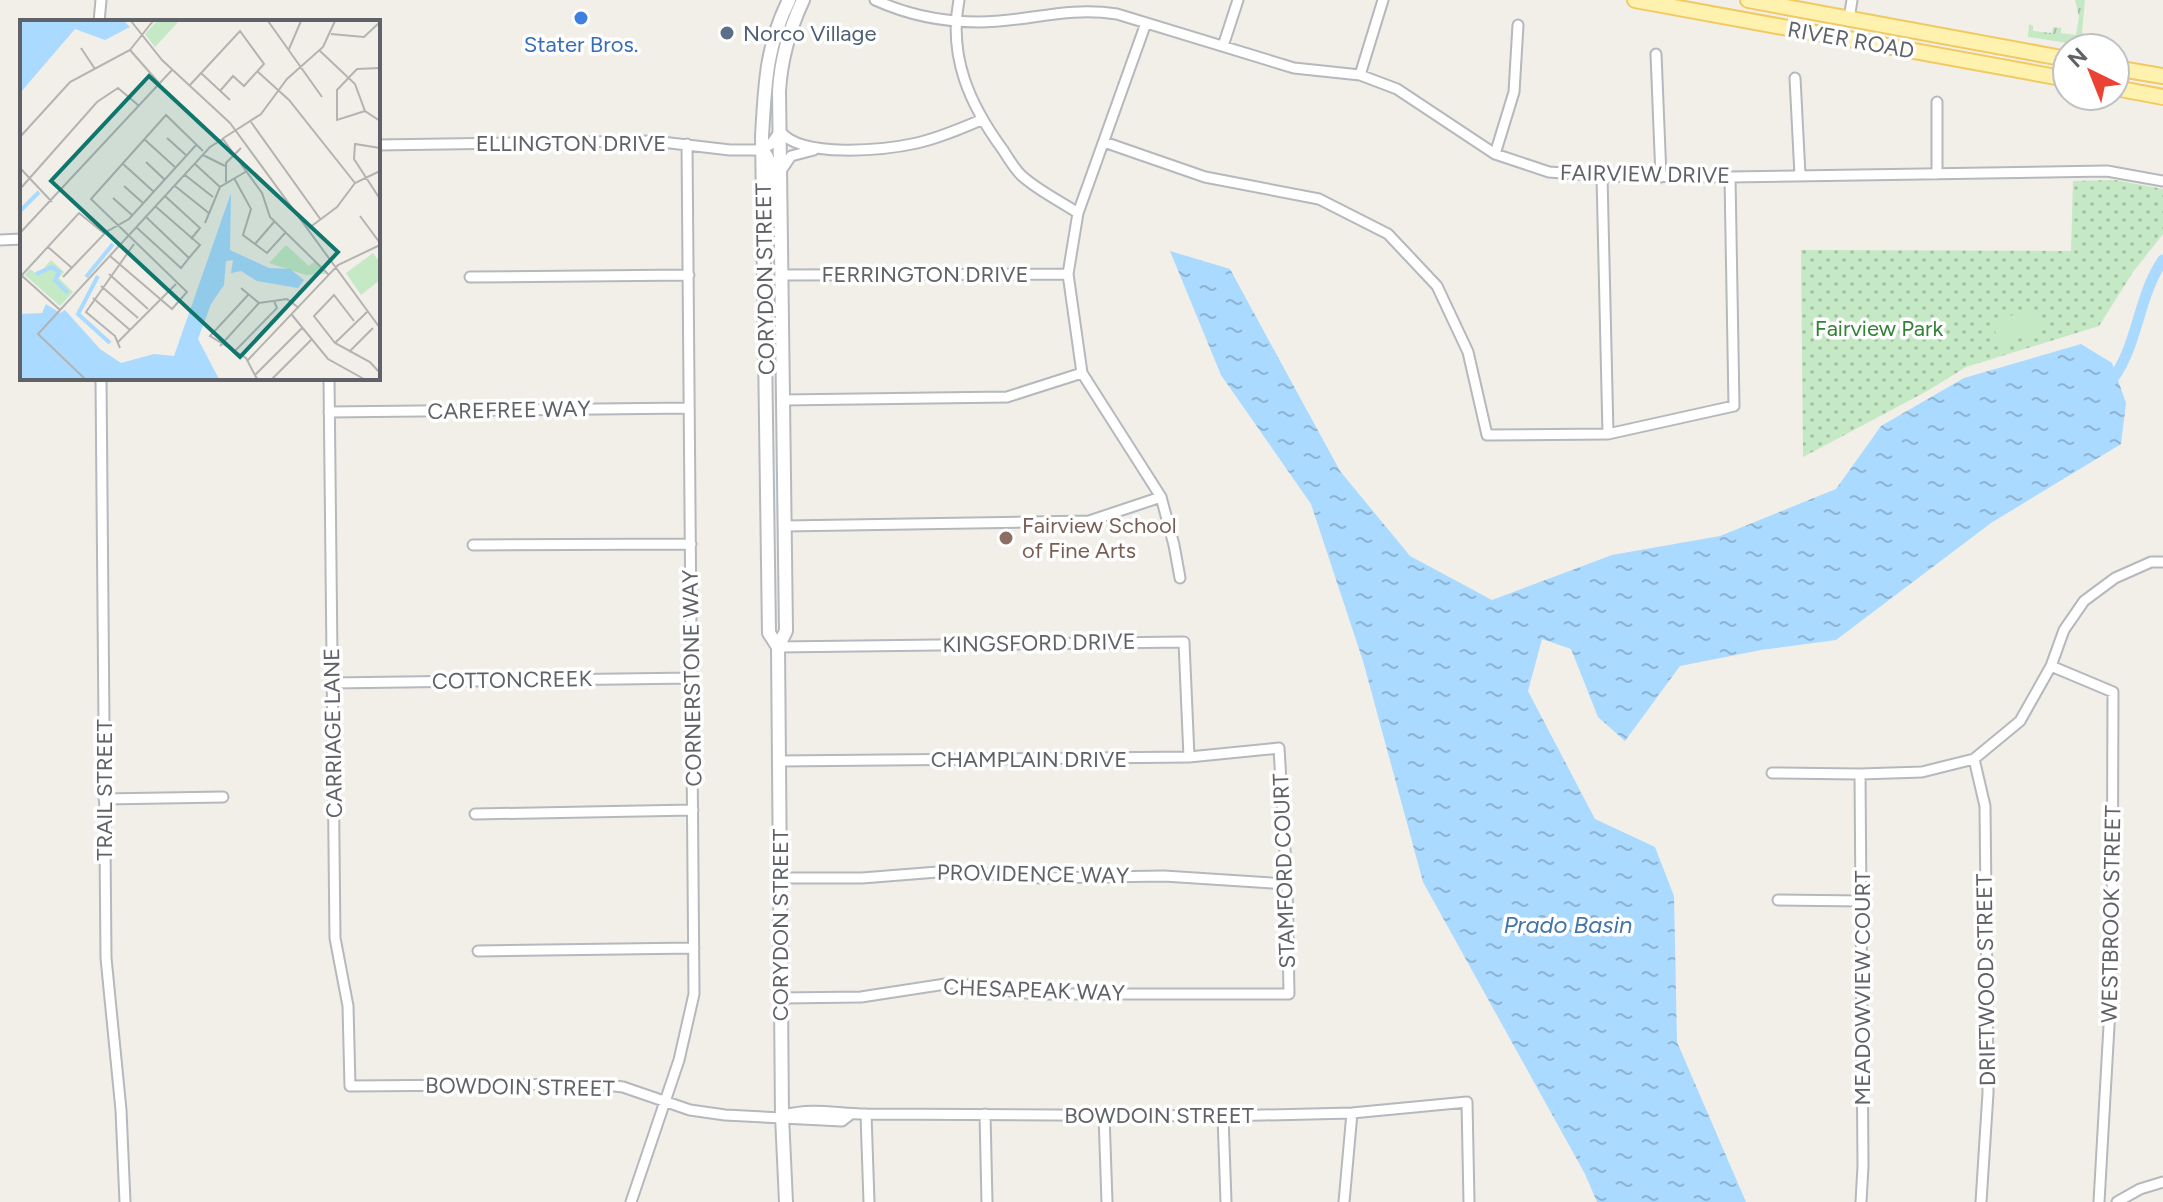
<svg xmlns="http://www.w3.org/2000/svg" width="2163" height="1202" font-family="Figtree,sans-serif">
<defs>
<pattern id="grass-tufts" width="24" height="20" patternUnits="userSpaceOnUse" patternTransform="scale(2)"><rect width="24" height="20" fill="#c5e8c5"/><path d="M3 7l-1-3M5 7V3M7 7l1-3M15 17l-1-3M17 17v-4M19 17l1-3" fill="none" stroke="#a3c0a4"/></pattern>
<pattern id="park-dots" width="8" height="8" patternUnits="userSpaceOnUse" patternTransform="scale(2)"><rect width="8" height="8" fill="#c5e8c5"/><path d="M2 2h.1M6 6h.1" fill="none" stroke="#a3c0a4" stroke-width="1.8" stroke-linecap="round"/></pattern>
<pattern id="water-ripples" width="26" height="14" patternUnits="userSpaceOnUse" patternTransform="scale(2)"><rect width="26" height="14" fill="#aadaff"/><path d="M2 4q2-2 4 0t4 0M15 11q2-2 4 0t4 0" fill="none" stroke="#8eb4d2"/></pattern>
</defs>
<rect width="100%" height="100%" fill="#f1efe8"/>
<path fill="url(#grass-tufts)" d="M2075 0H2085L2082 32C2087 39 2095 37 2101 43L2100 48 2028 37 2029 24 2033 26V31L2052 33 2053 27 2061 28V33L2076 35 2079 17Z"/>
<path fill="url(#park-dots)" d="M2115 180 2163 189V234L2133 272 2099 326 1966 367 1929 390 1803 457 1801 250 2071 251 2073 181Z"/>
<path fill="#c5e8c5" d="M2035 309 2041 331 1999 344 1992 321Z"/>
<path fill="url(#water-ripples)" d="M1170 251 1230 269 1340 471 1410 556 1492 600 1612 555 1720 536 1836 489 1881 426 1964 378 2081 344 2112 363 2126 403 2121 444 1991 523 1836 640 1761 650 1680 666 1625 741 1598 717 1571 649 1542 639 1528 691 1595 819 1655 847 1674 896 1677 1042 1746 1202H1597L1585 1174 1423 882 1363 661 1311 504 1221 375Z"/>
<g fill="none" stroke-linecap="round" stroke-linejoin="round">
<path stroke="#aadaff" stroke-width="11" d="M2107 386C2139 350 2136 299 2163 260"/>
<defs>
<path id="street" d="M875 0C908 15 943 22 979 22 1029 22 1064 6 1117 14L1294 68 1360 75 1397 89 1495 154 1549 172 1602 176 1730 177 2107 171 2163 181
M959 0C948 57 970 105 1003 150 1008 158 1014 168 1021 175 1037 190 1060 201 1078 213
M1849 19 1852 0
M99 22 101 0
M1146 23 1078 213 1068 274 1082 373 1161 497 1174 545 1180 578
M1223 46 1238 0
M1656 54 1661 177
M1360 75 1383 0
M1795 78 1800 175
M1104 142 1205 177 1319 199 1388 234 1437 286 1468 352 1487 435 1608 434 1734 406 1730 177
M378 145 653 141 730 150H756L770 145 780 131C801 159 885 150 917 143 939 138 960 129 981 120
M763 149C780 166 765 191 779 209
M1495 154 1514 92 1518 25
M781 171 791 156 814 150
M1937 174V102
M1602 176 1608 434
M0 240 22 239
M783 275 1068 274
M470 277 689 275
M101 378 106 958 121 1110 125 1202
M329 378 335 938 348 1006 350 1086 597 1084 623 1087 690 1110 725 1115 842 1121 851 1114
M783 400 1007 397 1082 373
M329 412 688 408
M785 526 1089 521 1161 497
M473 545 691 544
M778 647 1184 642 1189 757
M2051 666 2113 692 2112 973 2099 1202
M332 683 693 678
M1974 759 1985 806 1988 1093 1981 1202
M779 761 1189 757 1279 748 1287 884 1289 994H1034L952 983 861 997 781 998
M1772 773 1860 774 1922 772 1974 759 2020 721 2051 666 2064 630 2084 601 2115 578 2151 562H2163
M1860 774 1863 1166 1861 1202
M104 799 223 797
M475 814 693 810
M780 878H862L950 871 1040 878 1164 876 1287 884
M1778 900 1862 901
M478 951 694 948
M866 1114 869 1202
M985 1114 987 1202
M784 1115C815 1107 836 1114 866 1114L1223 1116 1352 1113 1467 1102 1469 1202
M1104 1115 1107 1202
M1223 1116 1226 1202
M631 1202 679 1060 694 994 687 144
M1344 1202 1352 1113
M2117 1202 2140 1189 2163 1182"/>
<path id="secondary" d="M778 647 769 633 762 136C765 85 766 46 789 0
M786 1202 782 1116 778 647 786 631 779 91C781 58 789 30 803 0"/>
<path id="primary" d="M1635 0 2067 79
M1748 0 2067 59
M2115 68 2163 76
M2115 88 2163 97"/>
</defs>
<use href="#street" stroke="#b5b8bc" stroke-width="13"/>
<use href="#secondary" stroke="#b6babf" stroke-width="16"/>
<use href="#primary" stroke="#f2c960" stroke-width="18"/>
<use href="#street" stroke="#fff" stroke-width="9"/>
<use href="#secondary" stroke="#fff" stroke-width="12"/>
<use href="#primary" stroke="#fff2af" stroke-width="14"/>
</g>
<circle fill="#3f7fe0" stroke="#fff" stroke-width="3" cx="581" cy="18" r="8"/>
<circle fill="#5c6f8a" stroke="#fff" stroke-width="3" cx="727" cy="33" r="8"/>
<circle fill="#8d6e63" stroke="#fff" stroke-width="3" cx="1006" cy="538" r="8"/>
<g text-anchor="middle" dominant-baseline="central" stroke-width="7" stroke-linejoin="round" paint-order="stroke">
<g font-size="22" fill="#4e5e75" stroke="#fff" text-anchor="start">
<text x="743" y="33">Norco Village</text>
</g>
<g font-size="22" fill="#5f6368" stroke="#fff">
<text transform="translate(1851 40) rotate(10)">RIVER ROAD</text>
<text x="571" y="143">ELLINGTON DRIVE</text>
<text transform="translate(1645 174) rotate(1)">FAIRVIEW DRIVE</text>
<text x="925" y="274">FERRINGTON DRIVE</text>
<text transform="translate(765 279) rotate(-91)">CORYDON STREET</text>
<text transform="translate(509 410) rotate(-1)">CAREFREE WAY</text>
<text transform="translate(1039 643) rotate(-1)">KINGSFORD DRIVE</text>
<text transform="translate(692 678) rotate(-91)">CORNERSTONE WAY</text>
<text transform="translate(512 680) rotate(-1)">COTTONCREEK</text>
<text transform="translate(333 733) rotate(-91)">CARRIAGE LANE</text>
<text x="1029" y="759">CHAMPLAIN DRIVE</text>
<text transform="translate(104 790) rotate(-90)">TRAIL STREET</text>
<text transform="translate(1284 871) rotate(-92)">STAMFORD COURT</text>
<text transform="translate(1033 874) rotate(1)">PROVIDENCE WAY</text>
<text transform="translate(2111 914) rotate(-89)">WESTBROOK STREET</text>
<text transform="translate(780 925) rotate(-90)">CORYDON STREET</text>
<text transform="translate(1986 980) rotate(-91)">DRIFTWOOD STREET</text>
<text transform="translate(1862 988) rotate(-90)">MEADOWVIEW COURT</text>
<text transform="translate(1034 990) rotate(2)">CHESAPEAK WAY</text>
<text transform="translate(520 1087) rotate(1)">BOWDOIN STREET</text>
<text x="1159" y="1115">BOWDOIN STREET</text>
</g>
<g font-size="22" fill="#366cbe" stroke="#fff">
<text x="581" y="44">Stater Bros.</text>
</g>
<g font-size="22" fill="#348238" stroke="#fff">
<text x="1879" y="328">Fairview Park</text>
</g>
<g font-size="22" fill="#785e54" stroke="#fff" text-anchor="start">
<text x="1022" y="525">Fairview School<tspan x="1022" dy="25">of Fine Arts</tspan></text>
</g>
<g font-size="24" font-style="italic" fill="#4174aa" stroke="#fff">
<text x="1568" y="924">Prado Basin</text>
</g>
</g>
<g transform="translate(20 20)">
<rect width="360" height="360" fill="#f1efe8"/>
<path d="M137 1H159L135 27 125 14ZM353 233 360 243V260L341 275 326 253Z" fill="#c5e8c5"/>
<path d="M266 225 289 246 295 241 306 254 286 255 249 243ZM31 240 44 252 39 258 53 272 40 286 5 255 10 249 18 255Z" fill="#c5e8c5"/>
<path d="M0 1H104L110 7 85 20 55 9 0 73ZM211 173 210 230 249 248 270 249 284 260 278 268 237 261 221 251 211 253 213 240 206 241 204 265 191 284 178 319 199 359H0V294L22 293 26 284 40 293 45 290 80 329 101 343 134 334 154 336Z" fill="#aadaff"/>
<path fill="none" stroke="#aadaff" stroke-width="4" d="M0 191 19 172M16 254 32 247 39 252 35 260 48 273M78 256 58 294 90 323M66 257 93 224"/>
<path fill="none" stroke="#b3b3b1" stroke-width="2" d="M111 1 142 40 210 103 360 308M248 1 302 77M311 14 344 17 360 2M61 28 75 49M269 29 281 1M110 30 139 63M300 31 335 64 345 91 360 101M237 51 269 80 335 163M181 53 210 80M170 65 220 11 244 44 224 66 213 56 200 71M345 91 317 100V70L337 49 360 48M231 102 301 200M0 117 50 62 110 30 133 1M147 118 167 136M124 119 156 148M202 119 241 94 267 59 303 27 315 1M203 119 242 173 250 197 309 255M360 128 335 124 334 139 360 179M183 135 205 146M126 142 145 160M102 143 134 172M175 144 200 167M0 148 32 182M165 155 193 177M214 158 231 189 223 215 247 233 266 212M206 162V143L221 128M104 166 123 183M155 166 190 194M0 169 77 82 98 68 118 85M145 176 180 208 171 219M93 178 112 195M125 196 169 238M340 196 360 223M185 203 200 167 227 151M116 207 161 248 169 238 180 225 135 186M289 208 317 187 335 163 360 151M0 213 152 50M235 224 254 202M28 227 52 248M90 236 152 289 167 272 71 179 146 95 183 131M0 254 40 290M89 254 128 289M2 255 59 193 85 214M43 257 86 212 109 199 177 124M81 266 118 298M221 268 239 283 267 279 279 288M228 275 190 316 226 338 237 359M73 278 110 310M272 295 308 339 344 359M334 301 314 275 294 296 315 323 350 342 360 353M98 322 156 264M315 323 347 292M200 326 239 283M100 328 95 316 66 292 114 224M329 332 353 308M213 333 257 288 254 281M228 340 318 245 360 225M235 355 283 307M65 359 18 314 190 127 203 119M252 359 292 319"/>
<path fill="#0f766e" fill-opacity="0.15" stroke="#0f766e" stroke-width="4" d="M129 56 318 232 220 337 31 161Z"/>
<rect width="360" height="360" fill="none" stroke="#5f6368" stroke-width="4"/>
</g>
<g transform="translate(2091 72) rotate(317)"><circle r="38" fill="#ffffff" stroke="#bfc1c3" stroke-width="2"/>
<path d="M0-6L14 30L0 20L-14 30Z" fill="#ea4335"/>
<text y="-12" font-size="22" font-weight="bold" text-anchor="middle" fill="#5f6368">N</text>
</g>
</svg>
